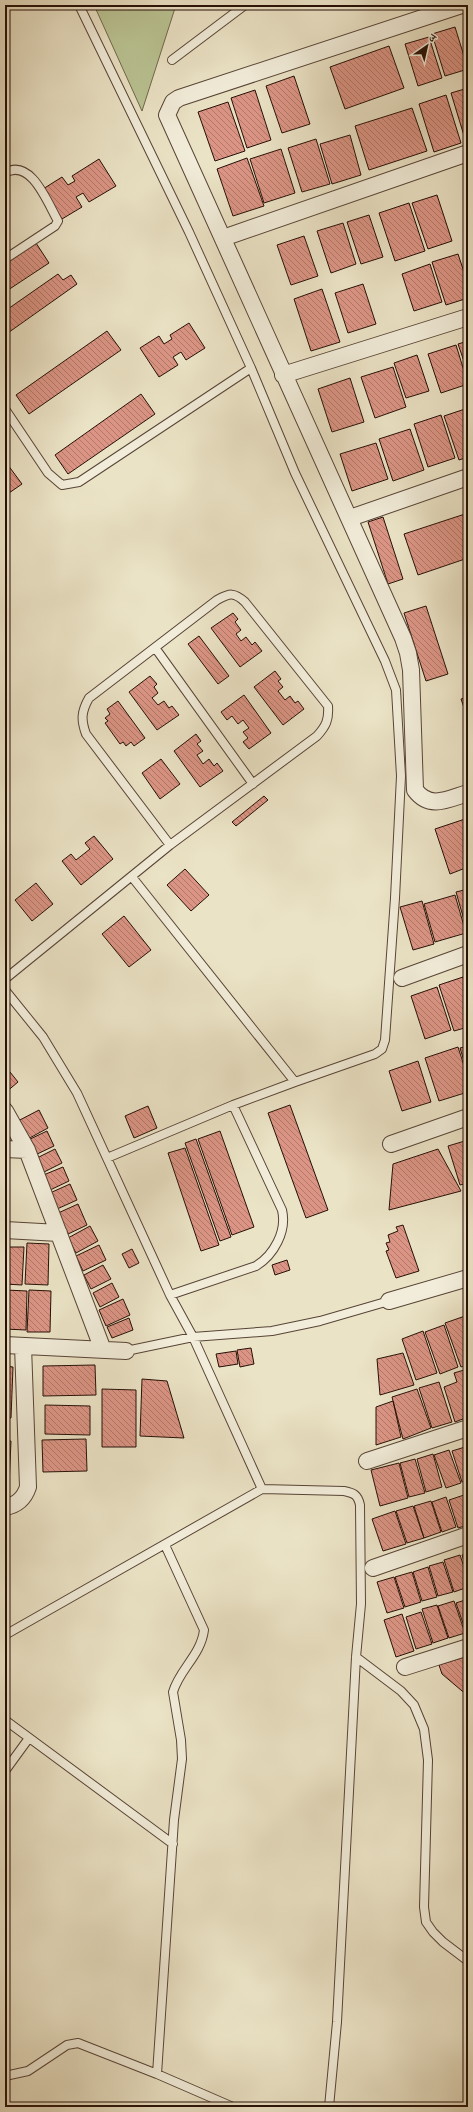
<svg xmlns="http://www.w3.org/2000/svg" width="473" height="2112" font-family="'IM FELL Great Primer','Noto Serif Devanagari',serif">
<defs>
<pattern id="building-back-hatch" width="6" height="6" patternUnits="userSpaceOnUse"><rect width="6" height="6" fill="#dc9585"/><path d="M-1 5l2 2M0 0l6 6M5-1l2 2" fill="none" stroke="#b2786b"/></pattern>
</defs>
<rect width="100%" height="100%" fill="#ebe3c6"/>
<filter id="stains"><feTurbulence type="fractalNoise" baseFrequency=".005" numOctaves="4"/><feColorMatrix values="0 0 0 0 .2 0 0 0 0 .09 0 0 0 0 .02 0 0 0 .5 -.17"/></filter>
<radialGradient id="worn" r=".72"><stop offset=".6" stop-color="#630" stop-opacity="0"/><stop offset="1" stop-color="#630" stop-opacity=".3"/></radialGradient>
<path fill="#bac393" stroke="#70694c" d="M94 5H176L142 111Z"/>
<path fill="url(#building-back-hatch)" stroke="#260f06" d="M455 27 468 69 445 76 432 34Z
M429 37 442 78 418 86 405 44Z
M389 46 404 88 345 109 330 67Z
M294 76 310 124 282 133 266 86Z
M468 88V138L465 139 451 93Z
M255 90 271 140 247 148 231 98Z
M446 95 461 143 434 152 419 104Z
M228 102 245 151 215 161 198 112Z
M412 108 427 151 369 170 355 126Z
M350 135 361 175 332 184 320 144Z
M316 139 330 184 302 192 288 148Z
M281 149 295 193 264 203 250 159Z
M247 158 264 206 233 216 217 169Z
M99 159 116 186 89 202 83 193 76 197 82 207 62 219 43 189 62 177 68 185 75 181 72 176Z
M437 195 452 241 428 249 412 203Z
M409 203 425 251 395 261 379 213Z
M369 215 383 257 361 264 347 222Z
M343 223 356 264 331 273 317 231Z
M304 236 318 276 291 285 277 245Z
M36 243 49 263 5 292V264Z
M458 254 468 284V298L446 305 432 262Z
M430 264 442 302 414 311 402 274Z
M58 274 63 280 71 275 77 284 5 335V311Z
M363 284 376 324 348 333 335 293Z
M322 289 340 342 311 351 294 299Z
M189 323 205 348 186 360 181 352 173 357 178 365 159 377 140 348 159 336 164 344 172 339 170 335Z
M107 331 121 350 29 414 16 395Z
M468 341V373L458 344Z
M456 345 468 384 441 393 428 354Z
M417 355 429 391 406 398 394 363Z
M393 367 406 407 375 418 361 377Z
M350 378 364 422 332 432 318 389Z
M141 394 155 414 68 474 55 455Z
M468 408V457L459 460 444 416Z
M441 415 455 458 428 467 414 424Z
M410 429 424 470 393 481 379 439Z
M376 443 388 479 352 491 340 454Z
M5 461 22 484 9 493 5 488Z
M468 513V567L465 559 418 575 404 534Z
M383 517 403 579 388 584 368 522Z
M426 606 448 674 426 681 404 613Z
M233 613 238 619 235 622 241 630 236 634 241 641 246 637 252 645 255 642 262 651 240 667 211 628Z
M199 636 229 676 218 684 188 644Z
M275 671 281 679 278 681 283 687 278 691 285 700 290 696 295 703 298 701 304 709 283 725 254 687Z
M150 676 157 684 154 687 158 693 152 698 158 705 164 701 169 708 172 706 179 715 157 730 129 692Z
M244 695 271 733 249 749 243 742 248 738 243 732 249 728 243 720 238 724 232 716 227 720 221 712Z
M468 697V719L461 699Z
M118 701 145 738 134 746 131 742 126 746 123 742 120 744 105 723 108 721 105 718 110 714 107 709Z
M196 734 201 741 197 744 203 751 197 755 203 764 209 759 214 766 217 763 223 771 200 787 174 751Z
M161 759 180 784 160 799 142 773Z
M264 796 268 800 236 826 232 822Z
M465 819 468 827V867L450 874 435 829Z
M94 836 113 859 81 885 62 861 71 854 76 860 90 849 85 843Z
M185 869 209 895 191 911 167 885Z
M36 883 53 904 32 921 15 900Z
M468 889V934L456 892Z
M455 895 466 933 435 942 424 904Z
M422 901 434 944 413 950 400 907Z
M124 916 151 950 129 967 102 934Z
M463 977 468 991V1027L454 1031 439 985Z
M437 987 451 1030 425 1039 411 996Z
M468 1046V1074L460 1048Z
M458 1047 468 1078V1092L439 1101 425 1058Z
M418 1061 431 1102 402 1111 389 1071Z
M6 1067 18 1082 5 1093V1068Z
M290 1105 328 1210 306 1218 268 1113Z
M148 1106 157 1128 134 1138 125 1116Z
M39 1110 48 1128 26 1140 16 1122Z
M47 1131 54 1146 33 1156 26 1141Z
M220 1131 254 1227 232 1235 198 1139Z
M196 1139 231 1237 220 1241 185 1143Z
M468 1140V1183L460 1185 448 1146Z
M185 1148 219 1245 201 1251 168 1153Z
M55 1149 62 1163 42 1173 35 1159Z
M438 1149 461 1191 389 1210 393 1164Z
M63 1167 69 1181 48 1191 41 1176Z
M70 1184 77 1200 57 1209 50 1193Z
M78 1204 87 1225 66 1235 56 1214Z
M403 1225 419 1271 396 1278 386 1251 389 1250 386 1243 390 1242 388 1235 398 1231 396 1227Z
M90 1226 98 1241 76 1253 68 1238Z
M27 1243 49 1244 48 1285 25 1284Z
M99 1245 106 1260 83 1271 76 1256Z
M6 1247H24L22 1285 5 1284Z
M132 1249 139 1263 129 1268 122 1254Z
M287 1260 290 1270 275 1275 272 1265Z
M103 1265 111 1279 91 1289 84 1275Z
M112 1283 119 1297 100 1307 93 1293Z
M6 1290 27 1291 26 1330 5 1329Z
M29 1290 51 1291 50 1332H27Z
M123 1299 130 1315 106 1326 99 1310Z
M468 1315V1364L461 1367 445 1323Z
M129 1318 133 1330 112 1338 107 1327Z
M444 1325 458 1367 440 1374 425 1332Z
M423 1331 437 1373 416 1380 402 1339Z
M251 1348 254 1364 240 1367 237 1350Z
M236 1351 238 1364 219 1367 216 1354Z
M403 1353 414 1385 380 1395 377 1359Z
M95 1365 96 1395 43 1396V1366Z
M5 1366 13 1367 11 1418H5Z
M464 1370 468 1383V1417L455 1422 444 1387 457 1382 454 1373Z
M142 1379 167 1381 184 1438 140 1436Z
M439 1382 452 1422 432 1428 419 1388Z
M102 1389 136 1390V1447H102Z
M417 1389 431 1428 403 1439 392 1397Z
M393 1401 401 1437 376 1445V1407Z
M45 1405 90 1406V1435L45 1434Z
M86 1439 87 1471 43 1472 42 1440Z
M5 1441H11L9 1486H5Z
M465 1447 468 1455V1480L462 1482 452 1451Z
M449 1450 461 1483 446 1488 434 1455Z
M433 1454 442 1487 426 1492 417 1459Z
M415 1459 425 1493 409 1497 400 1463Z
M399 1463 408 1498 380 1506 371 1470Z
M464 1495 468 1506V1525L458 1528 449 1500Z
M446 1497 456 1527 442 1532 432 1502Z
M431 1501 441 1532 424 1538 414 1506Z
M413 1506 424 1538 407 1543 396 1511Z
M395 1511 406 1544 383 1551 372 1519Z
M468 1553V1574L462 1555Z
M460 1555 468 1579V1587L454 1592 444 1560Z
M443 1562 453 1592 438 1596 429 1566Z
M428 1567 437 1597 422 1601 413 1572Z
M412 1572 421 1602 405 1607 395 1577Z
M394 1577 404 1608 387 1613 377 1582Z
M468 1599V1632H466L456 1603Z
M454 1601 465 1633 449 1638 438 1606Z
M437 1605 448 1638 433 1643 422 1609Z
M421 1612 432 1644 416 1649 406 1617Z
M402 1614 414 1651 396 1657 384 1620Z
M468 1656V1696L442 1674 439 1665Z"/>
<g fill="none" stroke-linecap="round" stroke-linejoin="round">
<defs>
<path id="service" d="M79 5 189 232 251 368 295 473 385 661 396 690 401 776 395 898 385 1040 382 1049 375 1054 295 1082
M172 60 245 5
M5 173C31 157 48 204 58 221L55 226 5 259
M5 409 48 473 62 485 79 482 251 368
M156 649 253 784
M5 979 170 845 317 736C326 726 329 720 328 706L245 602C234 592 230 593 217 600L89 698C81 712 81 720 86 734L170 845
M5 990 43 1037 77 1093 170 1295 193 1337 262 1489 344 1491C354 1493 358 1495 360 1505L361 1604 356 1657 337 2022 329 2107
M107 1158 233 1105 295 1082 132 877
M170 1295 256 1266C274 1255 287 1231 282 1210L233 1105
M126 1351 193 1337 272 1331 320 1321 389 1301
M5 1635 262 1489
M356 1657 401 1691 414 1705 424 1729 428 1760 424 1907 426 1922 433 1932 443 1942 468 1961
M5 1720 173 1844
M5 1771 29 1738
M157 2074 174 1820 182 1759 181 1740 173 1692C179 1670 201 1655 204 1630L165 1545
M5 2076 28 2071 67 2045 78 2043 157 2074 233 2107"/>
<path id="minor" d="M462 5 179 98 173 102 167 115 403 638 408 653 411 670 415 790C430 810 448 799 468 793
M223 238 468 153
M283 375 468 317
M350 518 468 477
M402 978 468 954
M5 1111 27 1150 103 1350
M391 1144 468 1117
M5 1149 27 1150
M5 1230 59 1233
M389 1301 468 1278
M5 1345 126 1351
M367 1461 468 1428
M5 1507C17 1505 24 1499 28 1487L23 1346
M373 1568 468 1535
M405 1667 468 1647"/>
</defs>
<use href="#service" stroke="#574436" stroke-width="10"/>
<use href="#minor" stroke="#574436" stroke-width="18"/>
<use href="#service" stroke="#f2edda" stroke-width="8"/>
<use href="#minor" stroke="#f2edda" stroke-width="16"/>
</g>
<rect width="473" height="2112" fill="none" stroke="#ebe3c6" stroke-width="20"/>
<rect x="6" y="6" width="461" height="2100" fill="none" stroke="#260f06" stroke-width="2"/>
<rect x="10" y="10" width="453" height="2092" fill="none" stroke="#260f06"/>
<g transform="translate(427 46) rotate(34)" stroke="#f2edda" stroke-width="3" paint-order="stroke">
<path d="M0-3L7 15L0 10L-7 15Z" fill="#260f06"/>
<text y="-6" font-size="11" font-weight="bold" text-anchor="middle" fill="#260f06">उ</text>
</g>
<rect width="100%" height="100%" filter="url(#stains)"/>
<rect width="100%" height="100%" fill="url(#worn)"/>
</svg>
